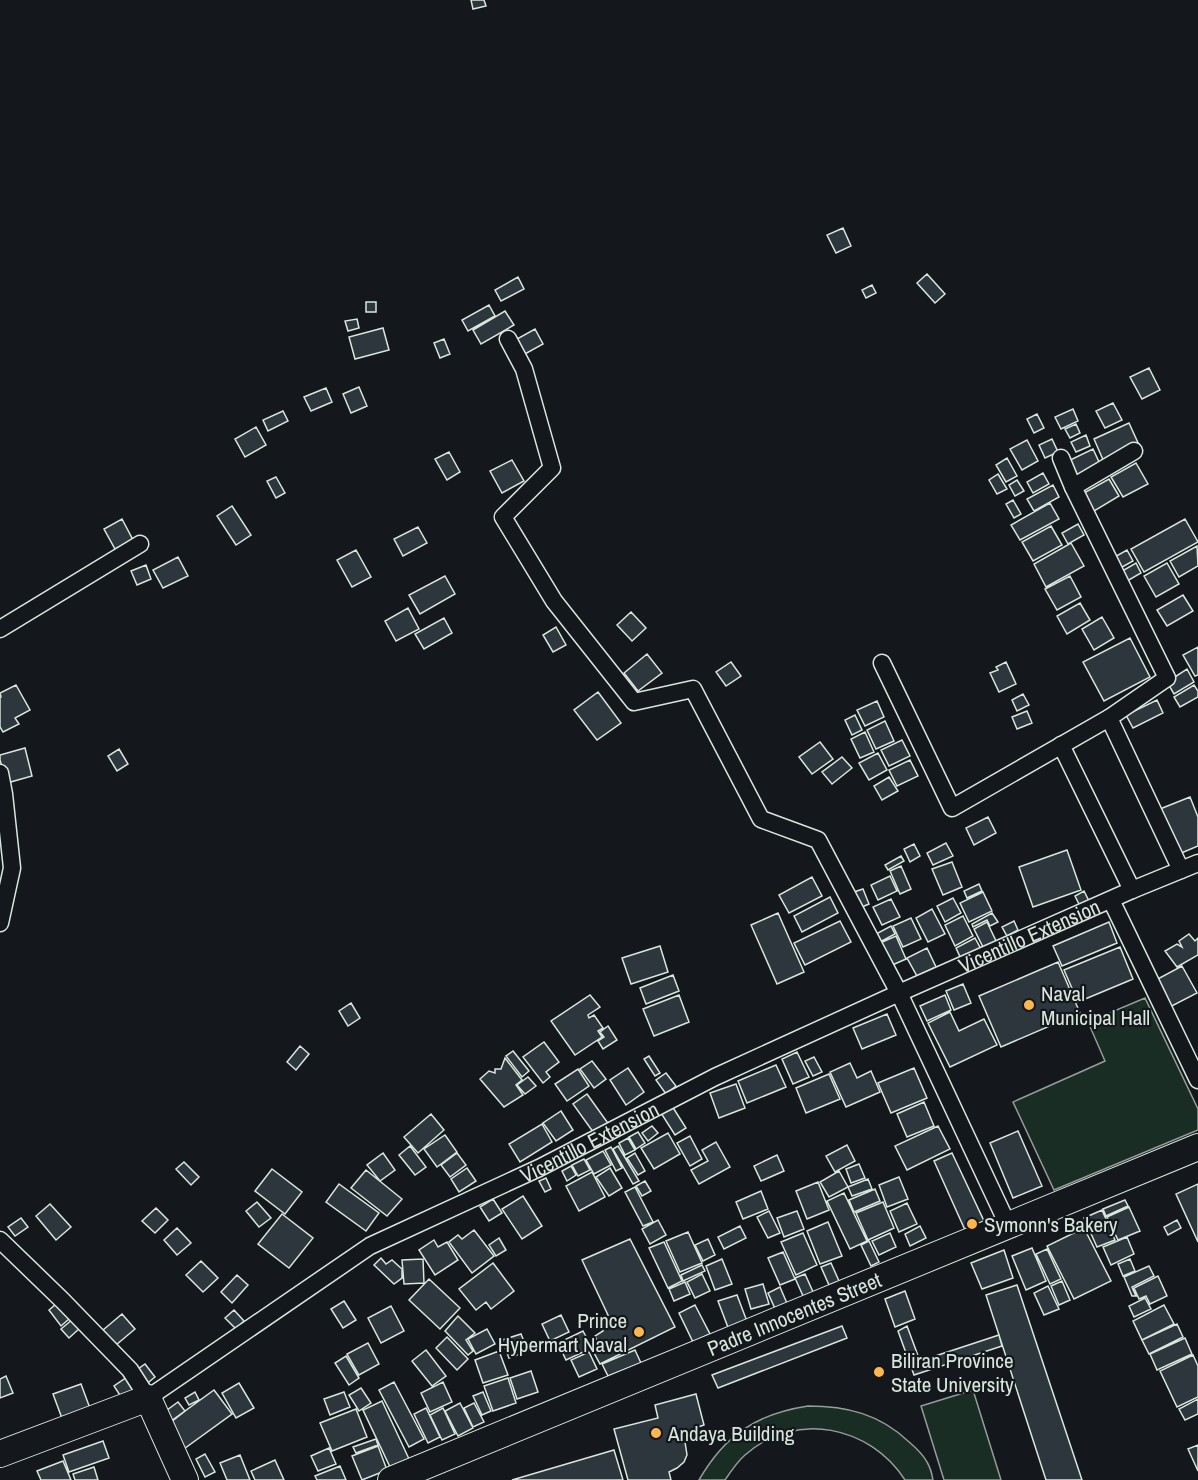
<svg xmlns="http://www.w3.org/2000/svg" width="1198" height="1480" font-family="'Archivo Narrow',sans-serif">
<rect width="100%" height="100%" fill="#14181c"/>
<path fill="#1a2d24" stroke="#939e99" stroke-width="1.5" d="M1145 998 1198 1109V1130L1054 1190 1013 1102 1105 1061 1088 1022Z
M973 1390 1001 1480H944L921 1406Z
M808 1406C847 1406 879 1414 908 1441 915 1447 923 1454 927 1462 930 1467 932 1474 933 1480H905C870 1426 796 1410 745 1455 737 1462 731 1471 725 1480H699C725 1435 756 1414 808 1406Z"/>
<path fill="#2c363c" stroke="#d8e6dc" stroke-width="1.5" d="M471 0H484L486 6 473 9Z
M843 228 851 246 836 253 827 235Z
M927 274 945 294 935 303 917 283Z
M518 277 524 289 501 301 495 290Z
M872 285 876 293 866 298 862 290Z
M366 302H376V312H366Z
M489 305 495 316 468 331 462 320Z
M505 311 514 325 481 344 473 330Z
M357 319 359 328 348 331 345 321Z
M383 328 389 350 355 359 349 337Z
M535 329 543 344 525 354 517 339Z
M444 339 450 354 440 358 434 343Z
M1149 368 1160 390 1142 399 1130 377Z
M359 387 367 406 351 413 343 394Z
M326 388 332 402 311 411 304 397Z
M1113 403 1122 420 1105 428 1096 411Z
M1073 409 1078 421 1061 429 1055 417Z
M283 411 288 421 268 431 263 420Z
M1037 414 1044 428 1034 433 1027 419Z
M1129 423 1139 445 1104 462 1094 439Z
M1076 424 1080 433 1070 438 1065 429Z
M256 427 266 445 245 457 235 439Z
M1086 435 1090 446 1076 452 1071 442Z
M1052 439 1058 452 1045 458 1039 445Z
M1027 440 1038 461 1022 470 1010 449Z
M1093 449 1100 464 1073 477 1066 462Z
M449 452 460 472 447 480 435 459Z
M1007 458 1017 476 1006 482 996 465Z
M512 460 524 481 502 493 490 471Z
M1136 463 1148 484 1123 497 1111 477Z
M1043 473 1049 484 1033 493 1027 482Z
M998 474 1007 489 997 494 989 480Z
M276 477 285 493 276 498 267 481Z
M1109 479 1119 496 1094 511 1084 493Z
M1017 480 1024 491 1015 496 1009 485Z
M1053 485 1059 497 1034 511 1027 499Z
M1013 500 1021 514 1014 518 1006 504Z
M1050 503 1059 519 1020 540 1011 525Z
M232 506 251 535 236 545 217 516Z
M122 519 133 540 115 549 104 529Z
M1185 519 1198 542 1144 572 1131 549Z
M1078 524 1084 535 1068 544 1062 533Z
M1051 526 1062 545 1033 561 1022 542Z
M418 527 427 543 403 556 394 539Z
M1071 543 1084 566 1046 587 1034 564Z
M1197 546 1198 566 1179 577 1170 561Z
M356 550 371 577 352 587 337 560Z
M1127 550 1133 561 1117 570 1111 559Z
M178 557 188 576 163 588 153 570Z
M1136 563 1141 573 1122 584 1117 574Z
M1167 563 1179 584 1156 597 1144 576Z
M146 565 151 579 137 585 131 571Z
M445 576 455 594 420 614 409 595Z
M1070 576 1081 597 1057 610 1045 589Z
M1183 595 1193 611 1167 626 1157 610Z
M1080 603 1090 620 1067 634 1057 616Z
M408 608 419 629 396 641 385 621Z
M631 612 646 628 632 641 617 625Z
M1102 617 1114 638 1094 650 1082 629Z
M444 618 452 633 424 649 415 634Z
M556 627 566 645 553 652 543 635Z
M1130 638 1150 677 1104 701 1083 662Z
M1198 647V675L1195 676 1183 655Z
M647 654 662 673 638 691 624 673Z
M731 662 741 676 726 686 716 672Z
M1006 662 1016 684 999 692 990 673 998 670 996 667Z
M1187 669 1194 682 1174 694 1167 682Z
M16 685 30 710 15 718 19 724 3 732 0 727V698L1 697 0 693Z
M1194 685 1198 691V697L1180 707 1174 697Z
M598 692 621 723 597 740 574 710Z
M1023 694 1029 705 1017 711 1012 700Z
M1157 700 1163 713 1133 728 1126 715Z
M877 701 884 717 865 726 857 710Z
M1027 711 1032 723 1017 729 1012 717Z
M855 715 862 730 852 735 845 720Z
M885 721 894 741 876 749 867 730Z
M865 732 874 752 860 758 851 739Z
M902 740 910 756 889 766 881 750Z
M820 742 833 759 812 774 799 757Z
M25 748 32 776 7 783 0 760V755Z
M119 749 128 764 117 771 108 756Z
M878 753 887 770 869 780 859 763Z
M842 757 852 768 832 784 822 772Z
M910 760 918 776 897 786 889 770Z
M889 777 898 791 882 800 874 786Z
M1190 797 1198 817V846L1179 854 1160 809Z
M988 817 996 833 974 845 966 828Z
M946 843 953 856 933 865 927 853Z
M914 844 920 856 910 862 904 849Z
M1067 850 1081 890 1033 907 1019 867Z
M901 856 904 861 888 870 885 865Z
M952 862 962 887 943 895 932 869Z
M901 866 911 889 900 894 890 871Z
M890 876 897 891 878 900 871 885Z
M812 877 822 896 789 913 779 895Z
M979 884 982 891 967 898 964 891Z
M863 889 869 904 857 909 851 893Z
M1084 891 1091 905 1082 910 1075 896Z
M983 892 992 911 969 922 960 903Z
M830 897 838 913 802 932 794 916Z
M953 898 961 913 945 922 937 906Z
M891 899 900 917 882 925 873 907Z
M932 909 945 934 928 942 916 918Z
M778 913 804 972 777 984 751 925Z
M992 913 998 922 990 926 987 920 973 927 972 924Z
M963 916 973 936 955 946 945 925Z
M911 918 921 939 903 947 893 926Z
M840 921 851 942 805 965 794 943Z
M1014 921 1018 930 1007 936 1002 927Z
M987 922 997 943 984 949 974 929Z
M1109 922 1117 943 1062 966 1053 946Z
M891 926 895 934 880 942 876 934Z
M1189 934 1195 941 1198 938V955L1177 967 1165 951 1177 944 1182 947 1179 941Z
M896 936 906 959 890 966 880 943Z
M975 938 982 951 962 961 956 948Z
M660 946 668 972 631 984 622 958Z
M1120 947 1133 979 1078 1002 1064 970Z
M927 948 936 967 917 976 907 958Z
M1058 962 1080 1013 1001 1047 979 996Z
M1182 966 1197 993 1166 1009 1152 982Z
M673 975 679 991 646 1004 640 988Z
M963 984 971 1003 954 1010 946 991Z
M590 995 600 1007 588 1015 589 1018 594 1015 603 1028 598 1031 602 1037 575 1055 551 1021Z
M679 995 689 1022 654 1036 643 1009Z
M945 995 951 1010 927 1021 920 1006Z
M351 1003 360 1018 348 1026 339 1011Z
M950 1012 959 1031 984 1019 997 1045 950 1067 928 1023Z
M887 1014 896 1035 862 1049 853 1028Z
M608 1026 617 1040 603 1049 598 1041 604 1037 600 1032Z
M544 1042 559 1062 546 1072 550 1077 543 1083 523 1057Z
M300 1046 309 1054 296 1070 287 1062Z
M513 1051 529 1071 522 1077 506 1056Z
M797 1052 809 1077 793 1084 782 1059Z
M649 1056 660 1073 655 1076 644 1059Z
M814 1057 822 1072 813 1076 805 1061Z
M505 1058 522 1080 516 1085 523 1095 504 1107 480 1079 489 1071 495 1073V1069H501Z
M592 1061 606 1079 594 1088 580 1069Z
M850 1063 857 1078 871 1071 880 1092 846 1107 830 1072Z
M776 1065 786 1087 747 1103 738 1081Z
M628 1068 644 1092 626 1105 610 1080Z
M914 1068 927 1098 891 1113 878 1083Z
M578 1069 589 1086 567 1101 555 1084Z
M666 1073 676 1086 666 1094 656 1080Z
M829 1074 840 1099 806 1113 796 1088Z
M528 1077 536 1086 525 1094 517 1085Z
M736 1084 745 1108 719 1118 710 1093Z
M587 1094 610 1126 596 1136 573 1104Z
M924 1102 934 1126 907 1137 897 1114Z
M672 1106 686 1128 675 1135 661 1113Z
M561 1111 573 1130 556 1141 543 1123Z
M431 1114 444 1130 418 1153 404 1137Z
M542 1124 552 1142 520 1162 509 1144Z
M652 1126 658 1133 648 1141 642 1133Z
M938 1126 950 1149 907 1170 895 1146Z
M1018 1131 1042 1186 1013 1198 990 1143Z
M638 1132 645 1143 636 1149 629 1137Z
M668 1133 680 1154 654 1169 641 1148Z
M445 1135 457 1152 437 1167 424 1149Z
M690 1136 702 1159 690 1166 677 1143Z
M628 1138 635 1150 625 1155 619 1143Z
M716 1142 730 1167 699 1184 691 1170 708 1161 702 1150Z
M847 1145 855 1161 835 1172 826 1156Z
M410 1146 426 1167 415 1175 399 1155Z
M618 1146 639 1181 633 1184 613 1149Z
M611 1147 622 1168 616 1171 605 1150Z
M603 1151 611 1165 594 1174 586 1160Z
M383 1153 395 1170 380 1181 367 1165Z
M457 1153 466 1165 450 1177 441 1165Z
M635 1153 645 1171 638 1175 627 1158Z
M952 1153 984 1221 965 1230 934 1161Z
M777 1155 784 1171 761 1181 754 1166Z
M584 1159 590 1170 578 1176 572 1165Z
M184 1162 199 1177 191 1185 176 1169Z
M859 1164 865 1178 851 1183 846 1169Z
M571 1166 576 1175 567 1181 562 1171Z
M467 1168 476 1181 459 1192 451 1179Z
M610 1168 622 1188 609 1196 596 1177Z
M272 1169 302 1192 285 1214 255 1191Z
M366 1170 402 1199 387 1216 351 1188Z
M839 1171 848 1187 829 1197 820 1182Z
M592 1172 605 1197 579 1211 566 1186Z
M899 1177 908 1199 887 1207 879 1185Z
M546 1178 551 1189 545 1192 539 1181Z
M868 1179 872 1189 852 1196 848 1187Z
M645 1181 651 1191 642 1196 636 1186Z
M818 1182 829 1210 807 1219 796 1191Z
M339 1184 379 1213 366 1231 326 1202Z
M1198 1184V1242L1176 1194Z
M635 1187 653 1222 643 1226 625 1192Z
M875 1189 880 1201 854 1212 849 1200Z
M761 1191 768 1209 743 1219 736 1202Z
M844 1193 867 1241 850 1249 827 1201Z
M523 1196 542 1226 522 1239 502 1209Z
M493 1199 502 1213 489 1221 480 1207Z
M1125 1200 1128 1206 1106 1216 1103 1209Z
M257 1202 271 1218 259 1227 246 1211Z
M883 1202 894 1228 868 1240 856 1213Z
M907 1203 917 1224 899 1232 890 1211Z
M50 1204 71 1227 56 1240 36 1216Z
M1129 1207 1140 1231 1118 1240 1107 1217Z
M156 1208 168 1220 155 1233 142 1221Z
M1102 1210 1115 1240 1097 1247 1084 1218Z
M769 1211 780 1233 768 1238 757 1217Z
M797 1211 804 1229 784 1237 777 1218Z
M282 1214 313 1238 289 1268 258 1244Z
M21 1218 28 1227 15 1236 8 1227Z
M658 1220 666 1235 650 1244 642 1229Z
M1177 1220 1181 1228 1168 1235 1164 1227Z
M828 1222 842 1256 820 1264 807 1231Z
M740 1226 746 1238 724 1249 718 1237Z
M920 1226 926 1238 910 1246 905 1234Z
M177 1228 191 1243 177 1255 164 1240Z
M1084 1228 1111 1281 1074 1299 1047 1246Z
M474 1230 494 1256 472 1273 449 1242 458 1235 462 1239Z
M688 1232 702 1263 680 1272 666 1241Z
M803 1233 817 1265 796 1275 781 1242Z
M890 1233 896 1247 879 1255 872 1241Z
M1127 1237 1134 1254 1111 1265 1103 1247Z
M499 1238 506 1250 496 1256 489 1245Z
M630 1239 675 1327 600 1364 593 1351 600 1348 595 1336 603 1331 598 1319 608 1315 582 1260Z
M708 1239 715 1255 703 1261 695 1245Z
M434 1240 438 1247 447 1242 458 1260 435 1275 419 1250Z
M869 1241 879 1262 871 1266 861 1245Z
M664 1242 682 1281 668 1288 649 1248Z
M1032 1248 1046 1281 1026 1290 1012 1256Z
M1047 1249 1061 1279 1050 1284 1036 1254Z
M1004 1250 1013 1278 982 1289 971 1263Z
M783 1252 795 1279 780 1285 768 1258Z
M381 1258 386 1264 392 1260 402 1269V1278L394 1284 374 1265Z
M423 1259 424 1283 404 1284 402 1260Z
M722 1259 732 1284 715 1290 706 1266Z
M1130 1259 1135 1271 1123 1276 1118 1264Z
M201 1261 218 1278 203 1292 186 1275Z
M493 1263 514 1291 491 1309 486 1302 476 1310 459 1289Z
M831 1263 839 1281 829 1285 821 1267Z
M702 1265 705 1271 683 1281 681 1275Z
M1149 1266 1154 1276 1132 1287 1136 1296H1132L1124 1277Z
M702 1274 710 1291 695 1298 687 1282Z
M805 1274 814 1294 804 1298 795 1278Z
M237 1275 248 1285 232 1303 221 1292Z
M1158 1276 1167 1296 1150 1304 1146 1296 1139 1299 1134 1288Z
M429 1279 460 1308 440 1329 409 1300Z
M1062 1281 1070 1300 1059 1305 1051 1286Z
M685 1282 690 1294 674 1301 669 1289Z
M763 1284 769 1304 751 1309 745 1289Z
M1017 1285 1082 1480H1046L986 1295Z
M1048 1286 1059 1309 1044 1315 1034 1293Z
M780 1287 789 1308 777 1313 768 1293Z
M905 1291 915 1319 895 1327 885 1299Z
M737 1295 748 1324 729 1330 718 1301Z
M1145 1298 1151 1309 1134 1317 1129 1306Z
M344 1301 356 1320 343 1328 331 1309Z
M56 1304 69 1319 61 1326 49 1310Z
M695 1305 710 1334 693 1342 679 1313Z
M1164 1305 1174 1324 1142 1340 1133 1321Z
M391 1306 404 1331 381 1343 368 1318Z
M234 1310 244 1321 236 1329 225 1318Z
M122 1314 135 1329 116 1345 103 1330Z
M561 1315 569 1332 550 1341 542 1324Z
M458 1316 475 1333 466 1340 473 1351 468 1355 445 1331Z
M73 1319 80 1328 69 1338 61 1329Z
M1177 1324 1183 1337 1149 1354 1142 1340Z
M842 1326 847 1338 718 1388 712 1375Z
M907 1326 920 1361 999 1335 1002 1346 914 1375 898 1331Z
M487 1329 495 1344 476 1354 468 1339Z
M583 1331 592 1348 566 1360 558 1343Z
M521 1334 528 1351 509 1358 502 1340Z
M447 1337 468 1359 457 1370 436 1348Z
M1185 1338 1192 1354 1157 1370 1150 1354Z
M368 1343 379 1364 359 1375 347 1354Z
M426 1350 446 1376 432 1386 412 1361Z
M635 1350 641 1363 608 1376 602 1364Z
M499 1351 508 1375 483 1383 475 1360Z
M589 1352 597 1369 579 1377 571 1360Z
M1193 1355 1198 1366V1397L1177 1407 1160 1371Z
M346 1356 359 1378 349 1385 335 1363Z
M145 1364 155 1377 144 1386 134 1372Z
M531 1371 538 1392 517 1399 510 1378Z
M130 1375 140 1390 123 1400 114 1386Z
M6 1376 13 1393 0 1398V1379Z
M508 1378 516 1403 493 1411 484 1386Z
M394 1382 424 1439 409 1447 379 1390Z
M443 1382 452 1402 430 1412 421 1393Z
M239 1383 254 1408 236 1418 222 1393Z
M81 1384 91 1411 63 1421 53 1394Z
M361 1388 371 1403 359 1411 349 1395Z
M214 1390 232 1414 181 1451 163 1427Z
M195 1392 199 1400 189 1405 185 1398Z
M344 1392 350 1407 330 1415 324 1399Z
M483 1392 491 1411 482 1415 473 1396Z
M696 1394 704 1425 695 1428 698 1438 685 1442 687 1455 684 1462 677 1468 669 1472 671 1480H628L614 1429 658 1418 655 1405Z
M1198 1399V1414L1185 1420 1179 1409Z
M382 1401 410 1461 391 1469 363 1410Z
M178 1402 185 1411 166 1426 159 1416Z
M460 1403 473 1428 458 1436 445 1411Z
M474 1403 484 1422 473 1427 464 1408Z
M426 1408 440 1437 428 1443 414 1414Z
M443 1408 455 1434 442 1440 430 1415Z
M356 1409 367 1437 332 1451 320 1423Z
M376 1439 378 1445 356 1453 353 1447Z
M103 1441 109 1458 69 1472 63 1455Z
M1198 1445V1471L1188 1449Z
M378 1446 387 1470 362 1480 352 1456Z
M329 1448 336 1464 318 1471 311 1456Z
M614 1450 623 1480H512Z
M205 1454 215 1472 205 1477 196 1459Z
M240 1455 250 1480H227L220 1463Z
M275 1460 284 1480H255L251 1471Z
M63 1461 71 1480H41L37 1471Z
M340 1466 346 1480H317L315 1476Z
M94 1467 98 1480H75L73 1474Z"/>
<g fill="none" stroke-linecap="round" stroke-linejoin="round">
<defs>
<g id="minor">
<path d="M508 339 524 369 552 468 503 517 554 601 634 702 693 689 761 819 818 840 899 993 1008 1225"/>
<path d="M1073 487 1134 451"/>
<path d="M0 629 140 544"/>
<path d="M882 663 952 808 1109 718 1167 678 1073 487 1061 458"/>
<path d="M1109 718 1181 870"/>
<path d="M1061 745 1132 890"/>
<path d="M0 773 4 794 12 868 0 923"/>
<path d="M1111 900 1198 1080"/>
<path id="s1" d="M0 1240 63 1301 130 1370 148 1398 370 1246 539 1168 715 1077 899 993 1132 890 1198 863"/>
</g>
<g id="primary">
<path d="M0 1454 148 1398 185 1480"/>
<path id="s2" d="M391 1480 1198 1147"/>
</g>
</defs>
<use href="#minor" stroke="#d8e6dc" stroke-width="19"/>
<use href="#primary" stroke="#d8e6dc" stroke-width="28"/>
<use href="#minor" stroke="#14181c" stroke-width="16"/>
<use href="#primary" stroke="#14181c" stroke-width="26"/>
</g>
<g fill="#ffb74d" stroke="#14181c" stroke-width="2">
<circle cx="1029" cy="1005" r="6"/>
<circle cx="972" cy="1224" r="6"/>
<circle cx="639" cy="1332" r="6"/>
<circle cx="879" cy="1372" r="6"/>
<circle cx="656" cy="1433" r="6"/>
</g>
<g text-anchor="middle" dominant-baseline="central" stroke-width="4.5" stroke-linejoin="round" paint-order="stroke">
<g font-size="21" fill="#d8e6dc" stroke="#14181c">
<text stroke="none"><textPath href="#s1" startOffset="1215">Vicentillo Extension</textPath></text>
<text stroke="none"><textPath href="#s1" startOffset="729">Vicentillo Extension</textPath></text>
<text stroke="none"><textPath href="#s2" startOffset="436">Padre Innocentes Street</textPath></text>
</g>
<g font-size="21" fill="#d8e6dc" stroke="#14181c" text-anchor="start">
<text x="1041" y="993">Naval<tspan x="1041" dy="24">Municipal Hall</tspan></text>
<text x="984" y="1224">Symonn's Bakery</text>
<text x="627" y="1320" text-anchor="end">Prince<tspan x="627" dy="24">Hypermart Naval</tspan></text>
<text x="891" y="1360">Biliran Province<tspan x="891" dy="24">State University</tspan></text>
<text x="668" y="1433">Andaya Building</text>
</g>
</g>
</svg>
